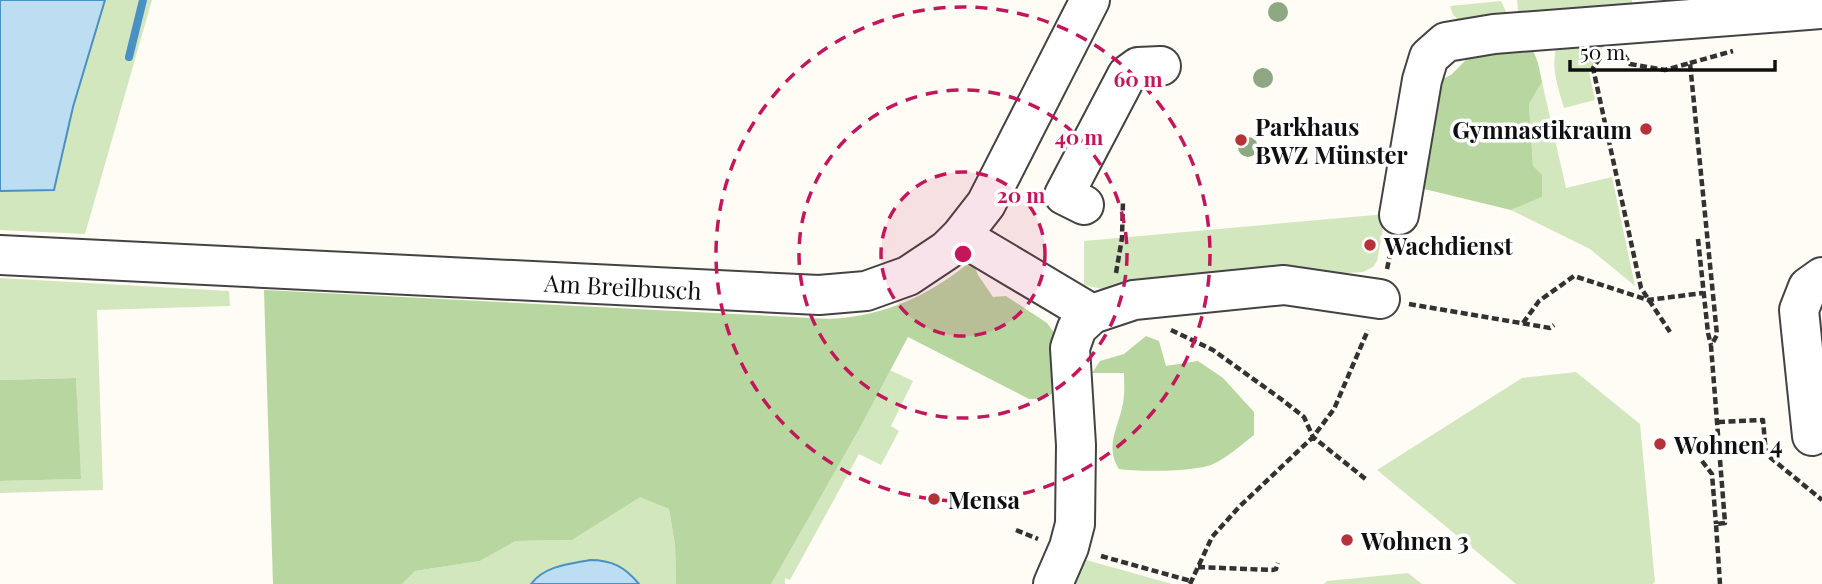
<svg xmlns="http://www.w3.org/2000/svg" width="1822" height="584" font-family="'Playfair Display',serif">
<rect width="100%" height="100%" fill="#fefcf4"/>
<path fill="#d3e7bf" d="M105 0H152L85 234 0 230V191L54 190 73 107Z
M1517 0H1632V9L1519 20Z
M1501 1 1510 20 1461 22 1453 15 1450 6Z
M1559 39H1607L1589 72 1595 100 1564 108C1557 84 1549 63 1559 39Z
M1542 82 1566 188 1612 177 1635 286 1590 249 1511 210 1542 197 1533 166 1529 104Z
M1386 214 1377 261 1373 267 1363 272 1107 290 1084 285V241Z
M0 278 229 291 230 306 97 310 103 490 0 493V481L80 479 76 378 0 380Z
M890 370 913 381 891 426 899 431 881 465 859 454 790 580 785 578V584H771Z
M1576 372 1640 424 1655 582 1653 584H1516L1377 470 1522 378Z
M640 496 669 509 675 545 676 584H402L415 571 480 561 516 541 572 540Z
M1072 556 1172 584H1061Z
M1408 573 1422 584H1324L1327 581Z"/>
<path fill="#b7d6a0" d="M1533 50 1538 63 1542 82 1529 104 1533 166 1542 175V197L1511 210 1416 187 1429 85 1451 75 1468 58Z
M972 260 978 275 993 297 1006 296 1047 323 1060 341 1064 380C1053 395 1047 400 1029 399L908 337 859 429 771 584H676L675 545 669 509 640 497 572 540 516 541 480 561 415 571 402 584H273L264 290 830 319C885 316 931 295 972 260Z
M1146 336 1159 341 1166 366 1198 361 1223 378 1254 412V435C1241 445 1228 457 1213 464 1196 472 1138 472 1119 469 1104 446 1119 427 1123 403 1125 393 1124 383 1124 373H1092L1100 361 1124 354Z
M76 378 81 479 0 481V380Z"/>
<path fill="#bdddf2" stroke="#4990c3" stroke-width="2" d="M0 0H105L73 107 54 190 0 191Z
M590 560C612 560 625 567 639 584H531C544 566 569 564 590 560Z"/>
<g fill="none" stroke-linecap="round" stroke-linejoin="round">
<path stroke="#4990c3" stroke-width="8" d="M129 57 143 0"/>
<defs>
<path id="minor" d="M1084 205 1064 195 1127 75 1138 67 1161 66
M1399 215 1422 80 1429 57 1446 42 1494 34 1822 9
M961 236 1092 314
M0 255 819 295 866 291 908 276 947 250 961 236 986 204 1090 0
M1812 436 1799 310 1808 287 1822 277
M1053 584 1069 547 1075 524 1076 445 1070 348 1077 328 1092 314 1134 300 1284 285 1380 299"/>
</defs>
<use href="#minor" stroke="#434343" stroke-width="42"/>
<path stroke="#323232" stroke-width="4.5" stroke-dasharray="7 3.5" stroke-linecap="butt" d="M1624 55 1630 64 1665 70 1690 63 1717 335 1711 346 1725 523 1716 524 1720 584
M1600 58 1593 68 1641 288 1670 332
M1690 63 1733 51
M1698 239 1708 333 1711 345
M1387 269 1392 246
M1116 273 1122 238 1123 201
M1409 304 1550 328 1554 325
M1523 323 1539 301 1574 276 1648 300 1703 293
M1171 330 1213 350 1281 399 1304 417 1313 437 1368 481
M1718 422 1763 420 1766 454 1822 500
M1702 461 1712 474 1716 524
M1016 530 1038 539
M1101 556 1191 581
M1198 567 1272 570 1276 569 1278 563
M1190 584 1212 537 1239 507 1313 437 1334 409 1368 330"/>
<use href="#minor" stroke="#fff" stroke-width="38"/>
</g>
<g fill="#8da882">
<circle cx="1278" cy="12" r="10"/>
<circle cx="1263" cy="78" r="10"/>
<circle cx="1248" cy="147" r="10"/>
</g>
<circle cx="963" cy="254" r="82" fill="#c2185b" fill-opacity=".12"/>
<g fill="none" stroke="#c2185b" stroke-width="3.5" stroke-dasharray="12 9">
<circle cx="963" cy="254" r="82"/>
<circle cx="963" cy="254" r="164"/>
<circle cx="963" cy="254" r="247"/>
</g>
<g fill="#b63236" stroke="#fff" stroke-width="2.5">
<circle cx="1646" cy="129" r="7"/>
<circle cx="1241" cy="140" r="7"/>
<circle cx="1370" cy="245" r="7"/>
<circle cx="1660" cy="444" r="7"/>
<circle cx="934" cy="499" r="7"/>
<circle cx="1347" cy="540" r="7"/>
</g>
<g text-anchor="middle" dominant-baseline="central" stroke-width="7" stroke-linejoin="round" paint-order="stroke">
<g font-size="24" font-weight="bold" fill="#101010" stroke="#fff" text-anchor="start">
<text x="1255" y="126">Parkhaus<tspan x="1255" dy="28">BWZ Münster</tspan></text>
<text x="1632" y="129" text-anchor="end">Gymnastikraum</text>
<text x="1384" y="245">Wachdienst</text>
<text x="1674" y="444">Wohnen 4</text>
<text x="948" y="499">Mensa</text>
<text x="1361" y="540">Wohnen 3</text>
</g>
<g font-size="24" fill="#101010" stroke="#fff">
<text transform="translate(623 286) rotate(3)">Am Breilbusch</text>
</g>
</g>
<circle cx="963" cy="254" r="10" fill="#c2185b" stroke="#fff" stroke-width="3.5"/>
<g font-size="21" text-anchor="middle" font-weight="bold" fill="#c2185b" stroke="#fff" stroke-width="7" stroke-linejoin="round" paint-order="stroke">
<text x="1138" y="87">60 m</text>
<text x="1079" y="145">40 m</text>
<text x="1021" y="203">20 m</text>
</g>
<path d="M1570 60v10h205v-10" fill="none" stroke="#101010" stroke-width="3.5"/>
<text x="1580" y="60" font-size="21" fill="#101010" stroke="#ffffff" stroke-width="5" paint-order="stroke">50 m</text>
</svg>
